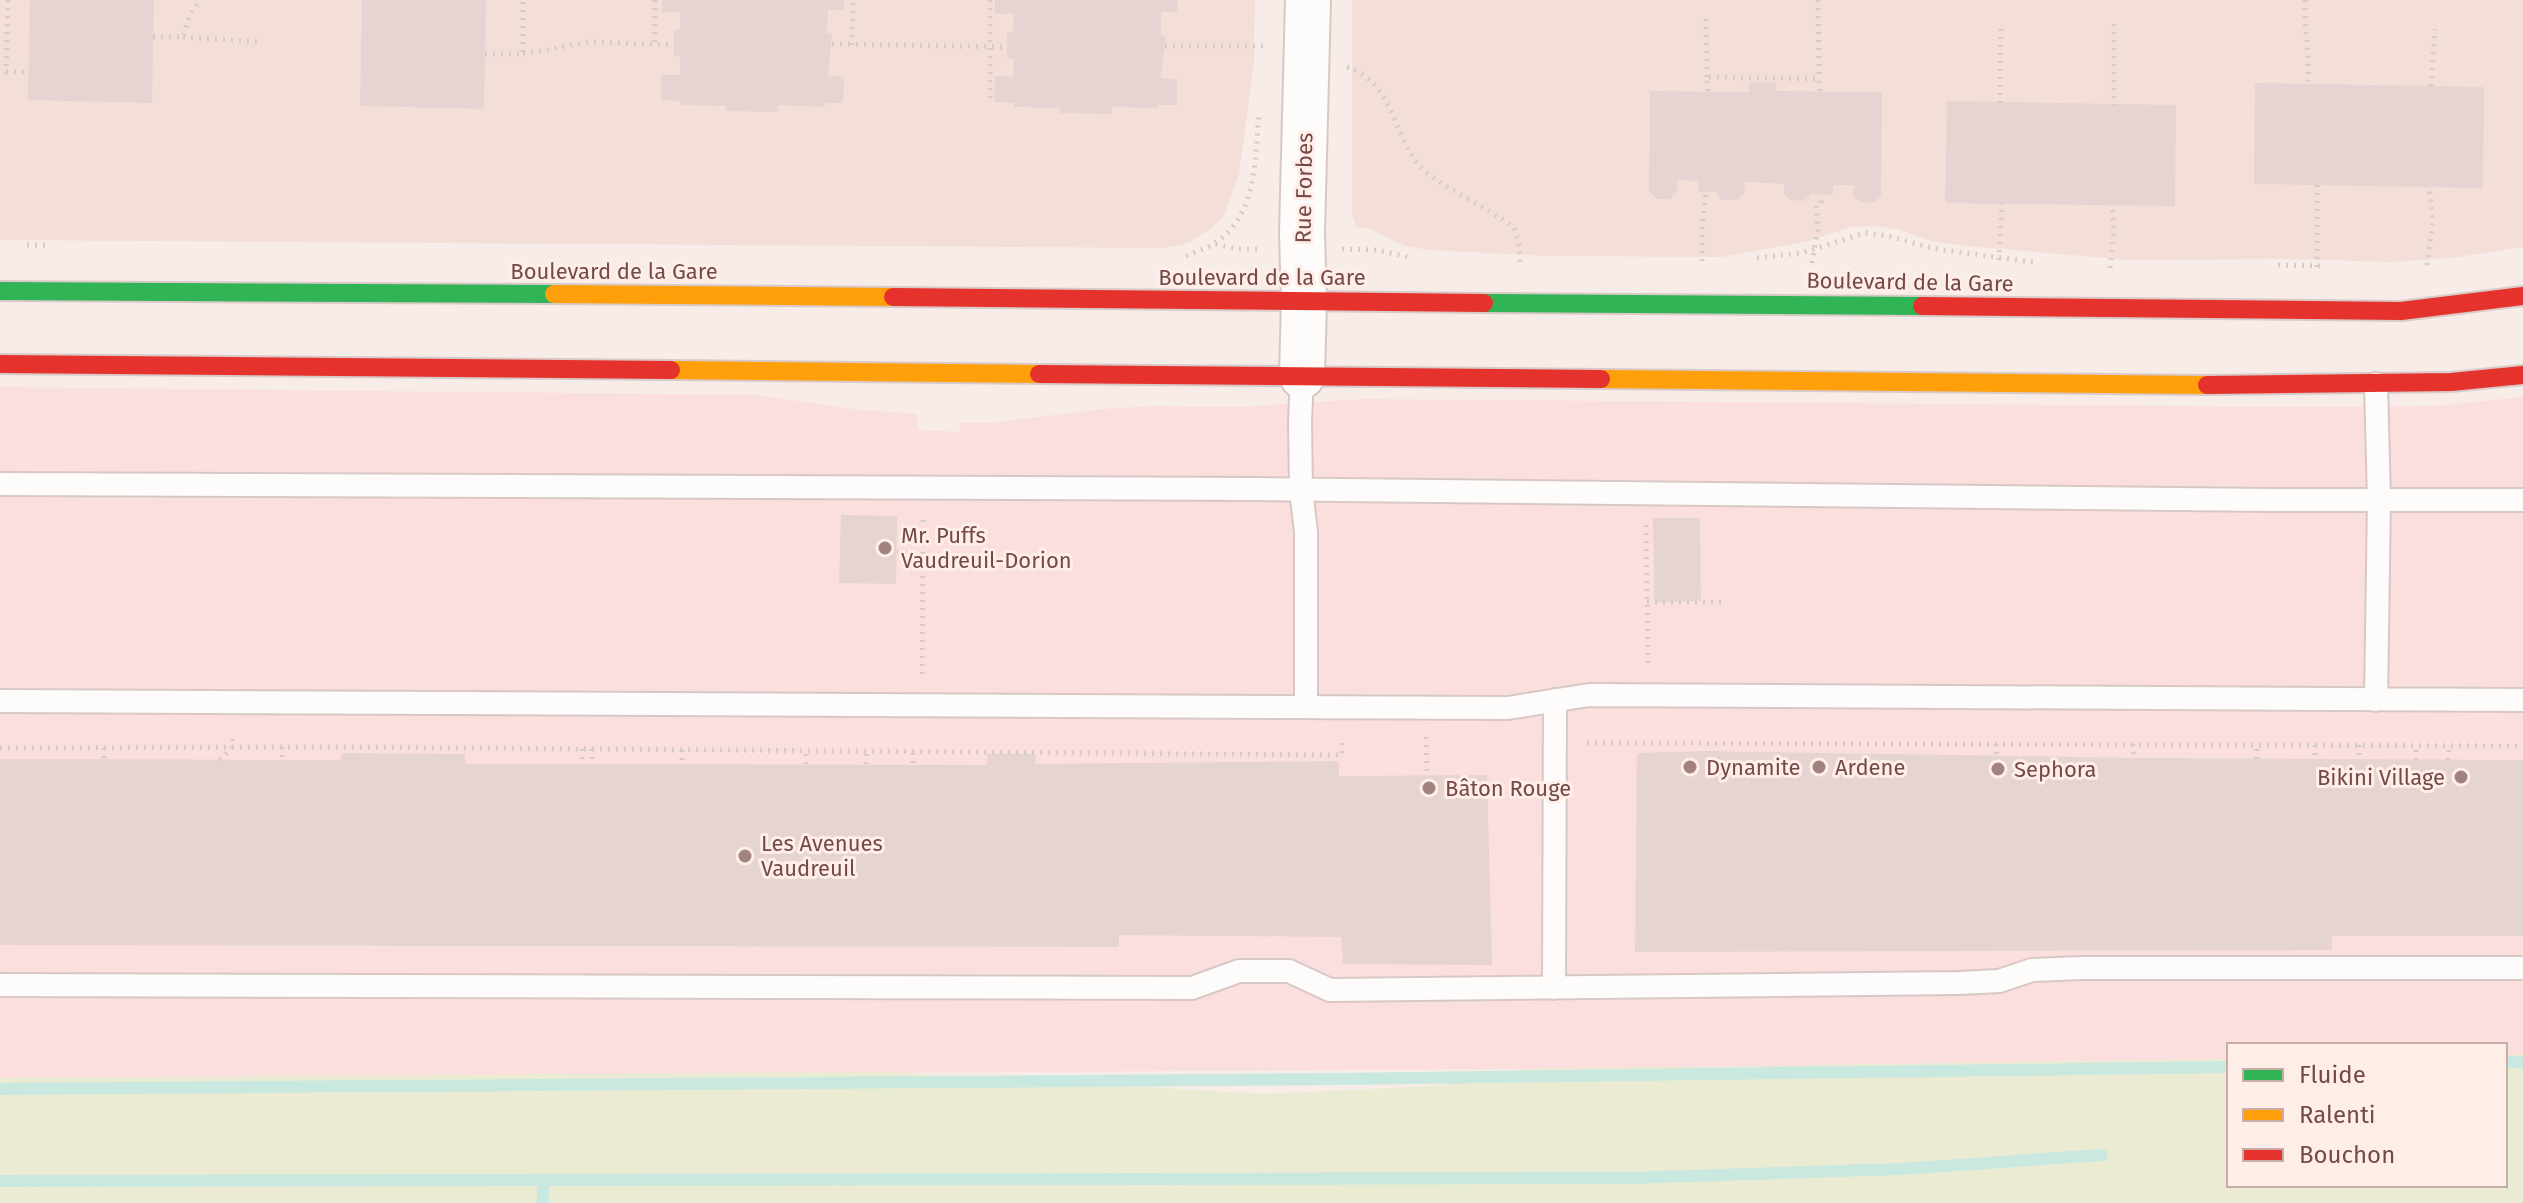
<svg xmlns="http://www.w3.org/2000/svg" width="2523" height="1203" font-family="'Fira Sans',sans-serif">
<rect width="100%" height="100%" fill="#f7ece7"/>
<path fill="#f3dfd8" d="M0 0H1255L1254 63 1239 174 1224 216 1209 230 1189 243 1164 248 0 240Z
M1352 0H2523V247L2451 258 2391 262 2289 259 2130 260 1966 246 1931 241 1900 230 1876 226 1851 227 1809 241 1722 257 1546 256 1429 250 1405 246 1373 230 1356 227 1352 213Z"/>
<path fill="#fadfde" d="M0 387 757 395 861 410 917 414 918 430 960 432V423H989L1103 409 1154 406 1241 407 1364 399 2298 407 2437 406 2523 397V1054L2505 1055V1045H2229V1059L1673 1068 0 1078Z"/>
<path fill="#eaebd2" d="M2523 1054V1203H0V1078L887 1072 1264 1094 1434 1086 1526 1069 2229 1059V1185H2505V1055Z"/>
<g fill="none" stroke-linecap="round" stroke-linejoin="round">
<path stroke="#c9e8e0" stroke-width="12" d="M2505 1062H2523
M0 1089 1339 1079 2229 1067
M0 1181 1630 1178 1900 1169 2102 1155
M543 1203V1180"/>
</g>
<path fill="#e5d4d2" d="M30 0H154L152 103 28 100Z
M362 0H486L484 109 360 106Z
M662 0H844V10H828L827 33H832L828 76 844 77 843 103H825V107L779 105 778 112 726 111V106L681 105V101L661 100V75H680V57L674 56V30H680V12H662Z
M995 0H1178L1177 12H1161V35L1166 36 1161 78 1177 79V105H1158V108L1112 107V114L1059 113 1060 108 1014 107V103L994 102 995 76 1013 77 1014 59H1007V32H1013L1014 14H995Z
M1749 82H1776V91L1882 92 1881 196 1873 203 1860 201 1853 196 1854 185H1833V195L1811 194 1804 201 1790 200 1784 194V184L1745 182 1744 194 1736 200H1721L1716 192H1698L1699 181 1677 180V192L1670 199H1656L1649 191 1650 91 1749 92Z
M2255 83 2484 87 2483 188 2254 184Z
M1947 101 2176 105 2175 206 1945 203Z
M841 515 897 516 896 584 839 583Z
M1653 518H1700L1701 601 1654 602Z
M1706 751 2134 758 2523 760V936H2332V950L1635 952 1637 753Z
M341 753 465 754V764L987 765V754H1036L1035 764 1339 761V776L1487 775 1492 965 1343 964 1341 937 1119 935V947L0 945V759L341 760Z"/>
<g fill="none" stroke-linecap="round" stroke-linejoin="round">
<defs>
<path id="lane" d="M1302 376 1300 422 1301 490 1306 532V707
M0 484 1254 489 2270 500H2523
M2376 700 2379 500 2376 384
M0 701 1508 708 1589 695 2523 700
M0 985 1192 988 1239 971H1289L1330 990 1958 983 1999 981 2032 970 2082 968H2523
M1554 988 1555 700"/>
<path id="street" d="M1302 376 1304 302 1302 233 1308 0"/>
<path id="fast" d="M0 291 554 294
M1484 303 1922 306"/>
<path id="slow" d="M554 294 893 297
M671 370 1039 374
M1601 379 2207 385"/>
<path id="jam" d="M893 297 1484 303
M1922 306 2401 311 2523 296
M0 364 671 370
M1039 374 1601 379
M2207 385 2451 382 2523 375"/>
</defs>
<use href="#lane" stroke="#d8c8c5" stroke-width="26"/>
<use href="#street" stroke="#d8c8c5" stroke-width="48"/>
<use href="#fast" stroke="#d9c9c7" stroke-width="22"/>
<use href="#slow" stroke="#d9c9c7" stroke-width="22"/>
<use href="#jam" stroke="#d9c9c7" stroke-width="22"/>
<path stroke="#d7cbc9" stroke-width="5" stroke-dasharray="2 6" stroke-linecap="butt" d="M8 0 6 72H28
M1818 0 1819 79
M2305 0C2304 28 2310 56 2308 84
M1706 19 1707 77
M2114 24V105
M153 37H183L189 17 200 0
M183 37 260 42
M655 42V0
M832 44 1007 47
M852 45 853 0
M1165 46H1263
M485 54H523V0
M523 54 589 42 674 45
M1347 67C1391 81 1392 129 1417 163 1434 185 1489 207 1514 228L1519 243 1520 263
M2431 86 2435 29
M1708 91 1707 77 1819 79 1820 91
M990 98V0
M2000 103 2001 23
M2317 185V268
M1215 243C1257 216 1255 158 1259 114
M27 245H49
M1342 249 1376 250 1408 257
M1186 256 1215 244 1237 249H1260
M1757 258 1801 253 1865 233 1888 236 1935 249 2033 262
M1999 260 2002 203
M1702 261V229L1706 192
M1812 263 1818 229 1816 205 1821 202 1819 195
M2278 265 2320 266
M2427 265 2433 221 2429 187
M2110 268 2114 232 2112 205
M1646 525 1648 663
M897 552 922 554
M1647 602H1727
M922 674 923 516
M1426 737 1427 776
M1587 743 2523 746
M1996 744 1997 757
M2133 744 2134 758
M2315 745V759
M2359 745V759
M282 747V760
M0 748 341 747 1342 755V738
M104 748V760
M582 749V764
M592 749V764
M682 750V764
M913 753V765
M2257 759V745
M220 760 232 747 233 733
M2416 760V745
M2448 760 2449 746
M806 764V751
M866 764 867 752"/>
<use href="#lane" stroke="#fefcfb" stroke-width="22"/>
<use href="#street" stroke="#fefcfb" stroke-width="44"/>
<use href="#fast" stroke="#30b455" stroke-width="18"/>
<use href="#slow" stroke="#ff9f0a" stroke-width="18"/>
<use href="#jam" stroke="#e5322d" stroke-width="18"/>
</g>
<g fill="#a2827f" stroke="#ffeee8" stroke-width="3">
<circle cx="885" cy="548" r="8"/>
<circle cx="1690" cy="767" r="8"/>
<circle cx="1819" cy="767" r="8"/>
<circle cx="1998" cy="769" r="8"/>
<circle cx="2461" cy="777" r="8"/>
<circle cx="1429" cy="788" r="8"/>
<circle cx="745" cy="856" r="8"/>
</g>
<g text-anchor="middle" dominant-baseline="central" stroke-width="6" stroke-linejoin="round" paint-order="stroke">
<g font-size="22" fill="#744947" stroke="#ffeee8">
<text transform="translate(1304 188) rotate(-89)">Rue Forbes</text>
<text x="614" y="271">Boulevard de la Gare</text>
<text x="1262" y="277">Boulevard de la Gare</text>
<text transform="translate(1910 282) rotate(1)">Boulevard de la Gare</text>
</g>
<g font-size="22" fill="#744947" stroke="#ffeee8" text-anchor="start">
<text x="901" y="535">Mr. Puffs<tspan x="901" dy="25">Vaudreuil-Dorion</tspan></text>
<text x="1706" y="767">Dynamite</text>
<text x="1835" y="767">Ardene</text>
<text x="2014" y="769">Sephora</text>
<text x="2445" y="777" text-anchor="end">Bikini Village</text>
<text x="1445" y="788">Bâton Rouge</text>
<text x="761" y="843">Les Avenues<tspan x="761" dy="25">Vaudreuil</tspan></text>
</g>
</g>
<rect x="2227" y="1043" width="280" height="144" fill="#ffeee8" stroke="#c7aca8" stroke-width="2"/>
<rect x="2243" y="1069" width="40" height="12" fill="#30b455" stroke="#c7aca8" stroke-width="2"/>
<text x="2299" y="1083" font-size="24" fill="#744947">Fluide</text>
<rect x="2243" y="1109" width="40" height="12" fill="#ff9f0a" stroke="#c7aca8" stroke-width="2"/>
<text x="2299" y="1123" font-size="24" fill="#744947">Ralenti</text>
<rect x="2243" y="1149" width="40" height="12" fill="#e5322d" stroke="#c7aca8" stroke-width="2"/>
<text x="2299" y="1163" font-size="24" fill="#744947">Bouchon</text>
</svg>
